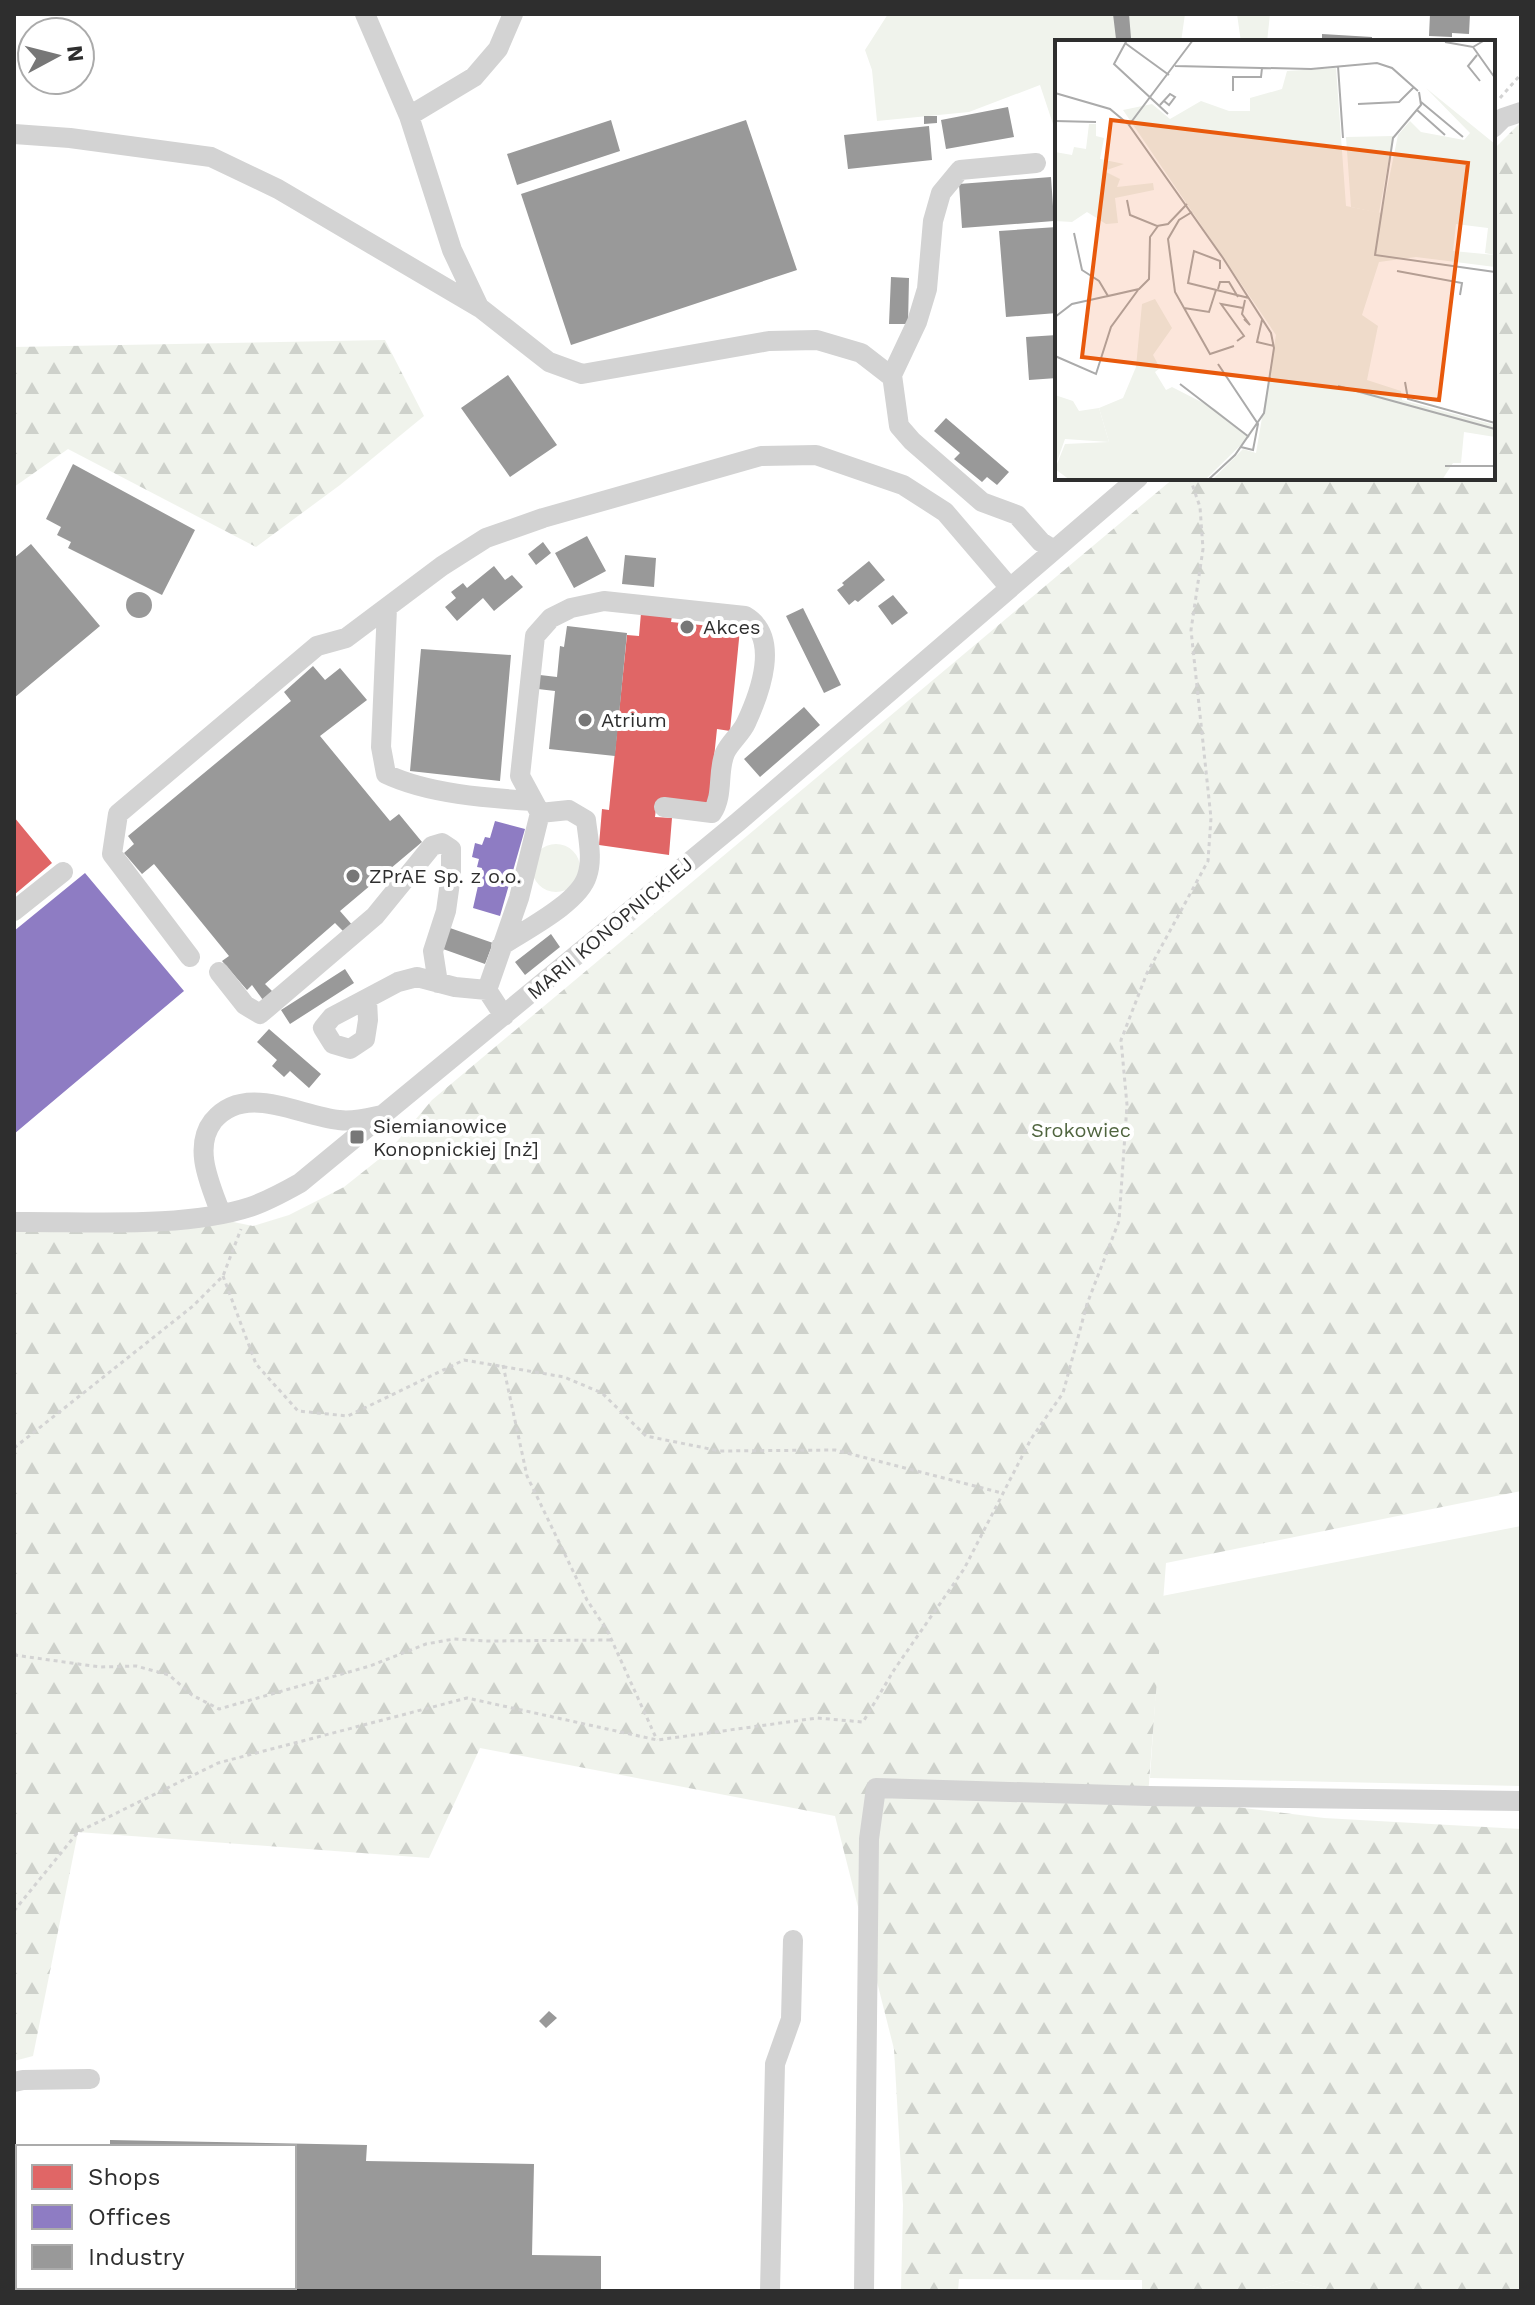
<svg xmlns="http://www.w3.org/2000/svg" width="1535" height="2305" font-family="'Work Sans',sans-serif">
<defs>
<pattern id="forest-firs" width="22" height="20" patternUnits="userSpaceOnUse" patternTransform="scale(2)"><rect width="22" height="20" fill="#f0f3ec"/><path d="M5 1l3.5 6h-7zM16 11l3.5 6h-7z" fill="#ced1cb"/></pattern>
</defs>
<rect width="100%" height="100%" fill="#fff"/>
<path fill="#f0f3ec" d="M888 14H1185L1181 42H1057V136L1040 85 969 112 877 121 872 70 865 50Z
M1237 14H1270L1267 42H1241Z
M532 868a24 24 0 1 1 48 0a24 24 0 1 1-48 0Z
M1521 1526V1786L1150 1778 1162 1596Z
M1291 2280 1330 2291H1256Z"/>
<path fill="url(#forest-firs)" d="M1521 122V1491L1166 1563 1148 1796 1324 1818 1521 1829V2291H1330L1291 2280 1256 2291H1142V2280L959 2279 958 2291H901L903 2205 894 2049 835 1816 480 1748 429 1858 78 1832 33 2056 14 2061V1220L209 1217 253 1226 289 1215 344 1187 388 1152 432 1100 1174 478H1493V150Z
M385 340 424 416 340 485 256 547 68 449 14 487V347Z"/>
<path fill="#e06666" d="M641 613 672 616 671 622 740 629 730 731 717 729 709 805 657 800 655 817 672 818 669 855 599 845 602 809 609 810 627 635 639 636Z
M14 817 52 863 14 895Z"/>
<path fill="#8e7cc3" d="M495 821 525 829 500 916 473 908 482 868 477 867 479 859 472 857 475 843 482 845 485 837 490 838Z
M85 873 184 991 14 1134V931Z"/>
<path fill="#999" d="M1113 14H1129L1131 38 1116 39Z
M1430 14H1470L1469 34 1452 33V37L1429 36Z
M1322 34 1372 37V42H1322Z
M1008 107 1014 137 946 149 941 120Z
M924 116H937V123L924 124Z
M611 120 620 151 517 185 507 154Z
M746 120 797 270 571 345 521 194Z
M929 126 932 160 848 169 844 135Z
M1051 177 1054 221 962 228 959 184Z
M1057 227V313L1006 317 999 231Z
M891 277 909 278 908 324H889Z
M1057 335V378L1029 380 1026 337Z
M508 375 557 445 510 477 461 408Z
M946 418 1009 472 997 485 987 477 982 482 954 459 960 453 934 431Z
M73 464 195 530 162 595 68 548 71 542 57 535 61 527 46 519Z
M587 536 606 571 574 588 555 553Z
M543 542 551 553 536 565 528 554Z
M31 544 100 626 14 698V558Z
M625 555 656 558 654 587 622 584Z
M869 561 885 580 858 602 855 600 849 605 837 590 844 585 842 583Z
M494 566 505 580 512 575 523 587 494 611 483 598 457 621 445 607 456 598 451 592 463 583 467 588Z
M126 605a13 13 0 1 1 26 0a13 13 0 1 1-26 0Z
M893 595 908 613 892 625 878 606Z
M803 608 841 685 824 693 786 616Z
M567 626 627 633 615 756 549 749 555 691 538 689 540 675 557 677 560 646 564 647Z
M421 649 511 655 500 781 410 771Z
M313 666 325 680 340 668 367 700 320 736 390 821 399 814 422 842 340 911 354 927 345 933 335 923 265 984 273 992 263 1000 252 985 247 990 222 961 229 956 154 864 142 874 124 853 134 844 128 836 291 701 284 692Z
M804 707 820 725 760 777 744 759Z
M450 928 493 943 485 964 443 949Z
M551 934 560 947 525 975 515 962Z
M345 969 354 983 290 1024 281 1010Z
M269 1029 321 1074 309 1088 290 1071 284 1077 272 1066 277 1060 257 1042Z
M549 2011 557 2018 546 2028 539 2021Z
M110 2140 367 2145 366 2161 534 2164 532 2255 601 2256V2291H107V2287H294V2147H110Z"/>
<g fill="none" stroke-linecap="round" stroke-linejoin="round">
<path stroke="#d3d3d3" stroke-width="3" stroke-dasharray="4 4" stroke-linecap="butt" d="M1500 98 1521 74
M223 1276 256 1364 298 1411 348 1416 464 1360 564 1377 602 1393 646 1436 720 1451 835 1450 1002 1493
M503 1365 527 1476 587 1600 608 1632 657 1740
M14 1448 193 1306 223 1276 241 1229
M14 1655 100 1667 136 1666 169 1675 192 1695 219 1709 370 1666 426 1644 454 1639 487 1641 611 1640
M14 1911 78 1832 218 1763 467 1698 657 1740 817 1718 863 1722 894 1670 964 1569 1031 1439 1063 1393 1087 1304 1119 1221 1127 1105 1121 1040 1147 973 1208 861 1211 818 1191 630 1203 549 1200 507 1190 478"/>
<path stroke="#d3d3d3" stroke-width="20" d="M365 14 409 116
M513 14 498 49 474 77 409 116 452 250 479 307 549 362 582 374 769 341 817 340 861 353 892 377
M1493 128 1503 118 1521 112
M14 134 70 138 211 157 278 189 480 308
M1036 163 960 170 941 193 933 221 927 289 917 322 892 375 899 426 912 441 982 502 1017 515 1041 542 1054 550
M387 608 381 747 386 774C428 794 487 798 533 801
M14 911 63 872
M501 946C525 930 579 903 587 876 593 859 588 838 586 820L569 810 540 813
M190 957 112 854 118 814 317 646 346 638 442 566 486 538 543 518 761 456 816 455 903 485 945 512 1010 588
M219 972 245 1005 260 1014 375 916 432 846 442 843 451 849V875L446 911 433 951 438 983
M367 1000 368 1020 365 1039 350 1049 333 1044 323 1028 332 1017 398 982 417 977 455 987 487 990
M504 1016 487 990 519 898 540 813 520 776 535 636 551 618 571 608 604 601 745 616C781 637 760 693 746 723 741 734 730 742 725 753 717 772 724 795 712 813L664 807
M221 1214C211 1186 192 1148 213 1121 245 1082 299 1116 339 1120 354 1122 368 1118 382 1115
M14 1222C86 1221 182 1229 250 1207 268 1201 284 1192 300 1183L738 822 1138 478
M14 2082 23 2080 90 2079
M770 2291 775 2064 791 2019 793 1940
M864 2291 869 1839 876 1788 1148 1796 1521 1801"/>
</g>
<g fill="#777" stroke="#fff" stroke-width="3">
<circle cx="687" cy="627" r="8"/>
<circle cx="585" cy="720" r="8"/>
<circle cx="353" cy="876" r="8"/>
<rect x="349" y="1129" width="16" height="16" rx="4"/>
</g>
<g text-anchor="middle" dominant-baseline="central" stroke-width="8" stroke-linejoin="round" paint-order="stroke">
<g font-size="20" fill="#2e2e2e" stroke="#fff" text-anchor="start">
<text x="703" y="627">Akces</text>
<text x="601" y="720">Atrium</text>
<text x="369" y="876">ZPrAE Sp. z o.o.</text>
<text x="373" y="1126">Siemianowice<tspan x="373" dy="23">Konopnickiej [nż]</tspan></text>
</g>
<g font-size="20" fill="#2e2e2e" stroke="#fff">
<text transform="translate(610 928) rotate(-40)">MARII KONOPNICKIEJ</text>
</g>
<g font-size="20" fill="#50653f" stroke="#fff">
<text x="1081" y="1130">Srokowiec</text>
</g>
</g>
<g transform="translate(1055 40)">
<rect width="440" height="440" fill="#fff"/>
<path d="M34 84H41V96L49 98 45 119 69 124 49 131 65 139 62 147 98 143 99 150 60 158 63 183 51 184 32 172 17 182 0 181V112L17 115 19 107 31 109ZM338 96 324 173 296 167 291 97ZM440 139V215L430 213 433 188 409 185 404 161 420 143ZM0 355 18 361 24 371 44 368 54 402 10 399 0 427Z" fill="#f0f3ec"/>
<path d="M281 28 291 166 327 173 343 95 355 81 366 92 409 100 415 93 371 48 440 104V139L408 152 409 185 401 184 398 211 440 215V227L361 217 324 222 307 275 323 286 312 340 346 351 347 360 440 385V397L409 392 406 423H398L387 440H157L188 409 201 413 221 295 68 70 97 64 115 79 146 61 174 71H195V58L227 49 232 31ZM100 259 117 288 98 315 105 328 100 332 111 350 117 347 160 369 194 397 150 440H15L0 429 10 404 54 402 44 368 68 358 81 327 87 264Z" fill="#f0f3ec"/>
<path fill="none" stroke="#ababab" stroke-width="2" d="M72 0 59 24 113 74M138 0 74 85 168 218 216 293 219 308 209 373 180 415 153 440M390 2 418 7 430 0M70 3 114 35M418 7 440 38M422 15 413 26 425 41M120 26 256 29 322 23 337 28 363 51M283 26 288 98M178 51V37H206L207 28M364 52 366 65 338 98 320 215 440 232M0 53 55 69 73 84M366 62 408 97M303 64 344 62 359 47M105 65 115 54 120 57 114 65 109 61M362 70 390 95M0 81 41 82M72 160 75 175 102 186 113 184 132 164M137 172 124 180 113 199 120 252 155 314 179 306M19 193 27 230 44 241 53 256 84 249 94 239 95 197 103 186M165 229V221L139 211 133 243 194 258M342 231 407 243 405 255M163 249 165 242H174L183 257M129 268 154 272 161 250M0 277 17 264 53 256M189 279 195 285 187 274 190 260M207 280 202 302 219 306M182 301 189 296 166 264 188 268M0 316 41 334 56 287 83 250M163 324 203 384 198 410 186 407M350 342 353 359 440 383M125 344 194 397M283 346 440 389M390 426H440"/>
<path fill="#e8590c" fill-opacity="0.15" stroke="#e8590c" stroke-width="4" d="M56 80 413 123 384 360 27 317Z"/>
<rect width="440" height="440" fill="none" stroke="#2e2e2e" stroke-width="4"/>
</g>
<rect width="1535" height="2305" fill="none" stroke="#2e2e2e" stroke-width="32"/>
<rect x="16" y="2145" width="280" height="144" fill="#ffffff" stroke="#ababab" stroke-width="2"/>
<rect x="32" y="2165" width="40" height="24" fill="#e06666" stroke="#ababab" stroke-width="2"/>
<text x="88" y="2185" font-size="24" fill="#2e2e2e">Shops</text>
<rect x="32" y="2205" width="40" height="24" fill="#8e7cc3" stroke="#ababab" stroke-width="2"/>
<text x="88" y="2225" font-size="24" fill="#2e2e2e">Offices</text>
<rect x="32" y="2245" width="40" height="24" fill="#999999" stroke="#ababab" stroke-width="2"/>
<text x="88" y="2265" font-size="24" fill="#2e2e2e">Industry</text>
<g transform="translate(56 56) rotate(83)"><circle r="38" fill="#ffffff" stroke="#ababab" stroke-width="2"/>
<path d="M0-6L14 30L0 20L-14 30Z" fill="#777777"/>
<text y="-12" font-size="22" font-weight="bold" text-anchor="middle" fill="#2e2e2e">N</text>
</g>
</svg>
